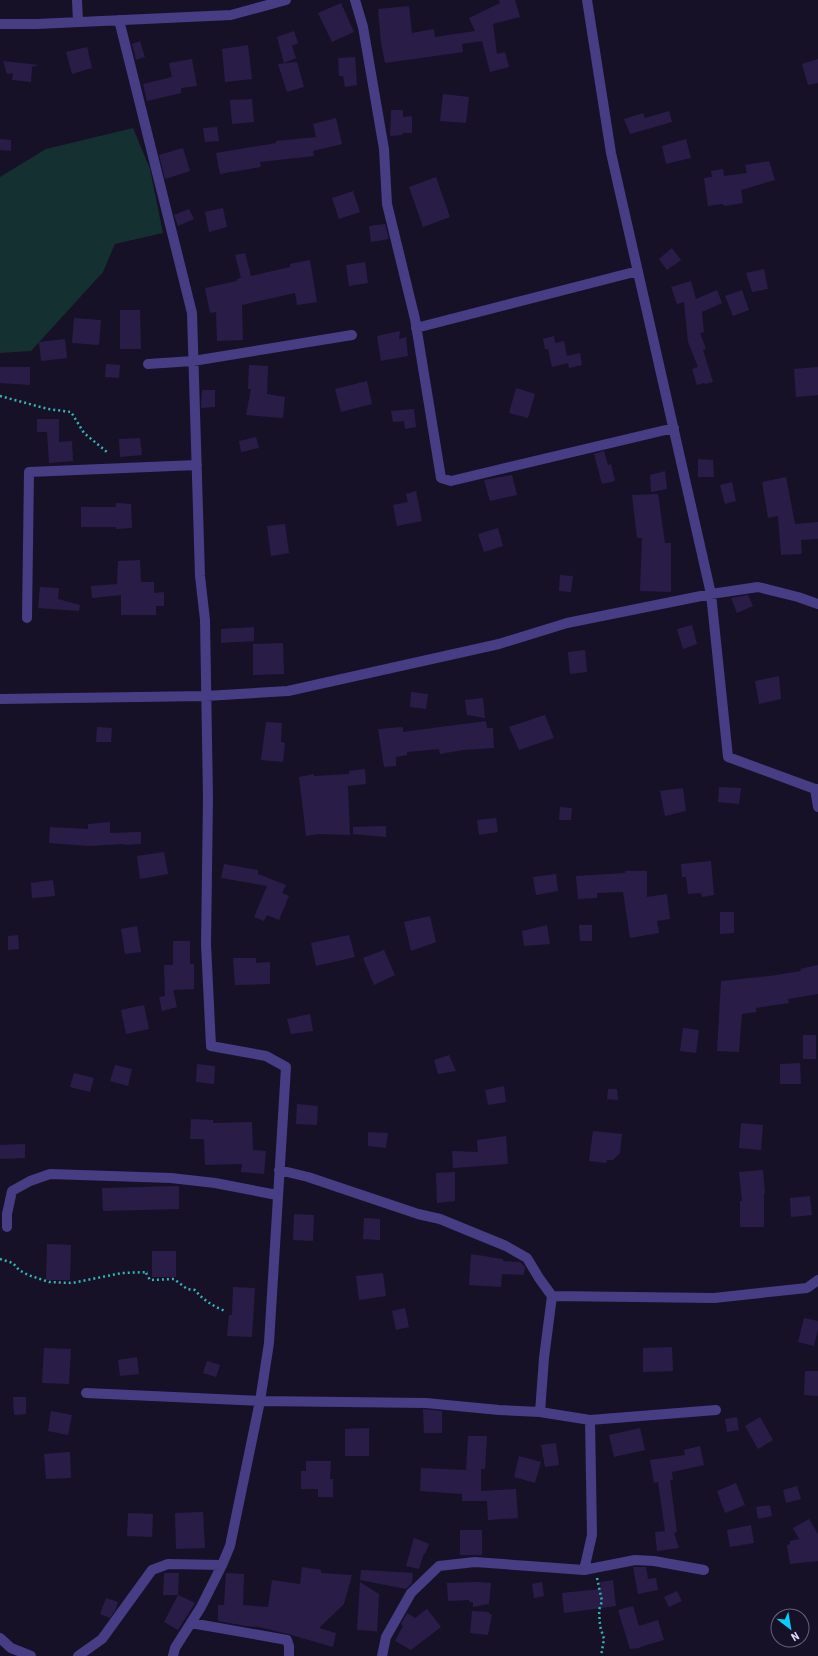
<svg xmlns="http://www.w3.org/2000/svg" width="818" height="1656" font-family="'Roboto Condensed',sans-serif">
<rect width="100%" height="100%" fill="#161127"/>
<path fill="#143031" d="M133 128 150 169 163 233 115 244 103 272 31 351 0 353V177L46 149Z"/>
<path fill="#291d48" d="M499 0H515L520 17 493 24 497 54 505 52 509 67 490 72 482 41 462 44 463 52 385 63 381 43 378 9 409 6 412 33 434 29 435 37 475 31 469 18 500 3Z
M341 3 354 32 332 42 318 13Z
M294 31 298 43 292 46 296 58 284 63 277 37Z
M140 41 145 57 136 60 132 44Z
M248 45 252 79 225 82 222 49Z
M87 47 92 68 72 74 66 52Z
M355 57 357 85 345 87 343 76H339L338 58Z
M192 59 197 86 181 88V93L147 101 143 84 172 77 169 63Z
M818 59V83L808 85 802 64Z
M3 61 39 65 32 67 31 82 12 80 13 73 7 74Z
M297 62 304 87 287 92 278 64Z
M443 94 469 97 466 123 440 121Z
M252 99 254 122 232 124 230 100Z
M391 110H403V117L412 116V133H403L402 135 390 136Z
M669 111 672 122 630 134 624 119 643 113 645 118Z
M336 118 342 144 313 151 314 156 260 162 261 167 220 174 216 153 276 143V141L316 137 313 124Z
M217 127 219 141 205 142 203 128Z
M0 139 11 140V151L0 150Z
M686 139 691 158 666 164 662 146Z
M183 148 190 171 165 179 159 155Z
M769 161 775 180 741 190 743 203 725 206 722 204 708 206 704 178 712 177 711 171 723 169 724 176 747 173 745 165Z
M436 177 450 217 423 227 409 187Z
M353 191 360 212 339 219 332 198Z
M223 208 227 227 209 232 205 212Z
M189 209 194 219 178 226 174 215Z
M385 224 389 239 371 242 369 226Z
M672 248 681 260 667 270 659 259Z
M245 253 251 276 290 267V264L310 260 317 302 297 305 295 293 242 305 243 340 217 341 216 312 210 313 205 288 237 281V279L241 278 235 255Z
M365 262 368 283 349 286 346 265Z
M764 269 768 289 752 292 746 273Z
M691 281 696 299 717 290 722 303 702 312 704 332 700 333 706 349 703 350 713 382 705 384 704 383 697 385 692 369 698 367 688 342 684 302 677 304 671 287Z
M742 290 749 310 733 316 725 296Z
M120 310H140L141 349H120Z
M74 318 101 320 99 345 72 343Z
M400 331 399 339 406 337 408 356 381 361 377 336Z
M554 336 555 343 564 341 567 356 580 353 582 365 569 368 568 363 552 367 548 349H545L543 339Z
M65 339 67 358 41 361 39 342Z
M106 364 120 365 119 378 105 377Z
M249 365 268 366 267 394 285 397 283 418 246 415 251 389H248Z
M0 367H30V385L0 383Z
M818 367V395L796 397 794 369Z
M367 381 372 404 341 412 335 389Z
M516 388 535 394 528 418 509 413Z
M202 390H215V407L201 408Z
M414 409 416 427 405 429 404 421 393 422 391 411Z
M37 419H59V442L72 441 73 461 49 463 47 432H37Z
M256 437 259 448 241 452 239 441Z
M140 438 142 455 120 457 119 439Z
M604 451 608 465 611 464 615 481 602 484 594 454Z
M698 459 713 460 714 477H698Z
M665 471 667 489 651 492 650 475Z
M512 475 517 495 490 501 484 480Z
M786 477 795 524 818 522V539L801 540 802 554 781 555 778 516 768 518 762 482Z
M732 482 736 501 725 504 720 485Z
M416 491 422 521 397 526 393 505 408 502 406 494Z
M658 494 665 543H671V592L640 591 642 538H637L632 495Z
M116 503 131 504 132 528 116 529V527H81V507H116Z
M285 524 289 553 271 556 267 526Z
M498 528 503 546 484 552 478 534Z
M140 560 141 582H154V593L164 592V606H156V615H121V595L92 598 91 586 117 584 118 561Z
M560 575 573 576 571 592 559 591Z
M40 587 59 588 58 599 80 605 79 611 38 608Z
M748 595 753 606 737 613 731 598Z
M692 625 697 644 683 649 677 629Z
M254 627V641L221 643V629Z
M283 643 284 674 253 675V644Z
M585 650 587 672 570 674 568 652Z
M779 676 781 699 759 704 755 681Z
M411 692 428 694 426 709 410 707Z
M483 698 485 718 467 715 465 700Z
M545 715 554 738 519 750 509 727Z
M486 721 487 728H493L494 748 463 750 440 754 439 749 407 752V755L396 757V766L384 767 378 729 403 727V732Z
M266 722 282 723 281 742 285 743 283 762 261 760Z
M97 727 112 728 111 742H96Z
M365 769 366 784 348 786 350 835 319 834 306 836 299 777 314 774V776L349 774V771Z
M719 787 741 788 739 804 718 802Z
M683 788 686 811 665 816 660 791Z
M560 807 572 808 571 820H559Z
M496 818 498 832 479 835 477 820Z
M110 822V833L141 832V844L124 845V844L89 846 49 843 50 827 88 829V824Z
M386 826V837L353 834V827Z
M164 852 168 874 140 879 137 856Z
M711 861 714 895 702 897 701 893 688 894 686 877H682L681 864Z
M224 864 258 870V874L286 885 282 893 289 896 279 920 267 915 264 921 254 917 267 886 221 878Z
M625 871H647V897L667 894 670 919 657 921 659 933 630 938 623 892 597 893V898L578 899 576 876 625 873Z
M556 874 558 891 536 895 533 877Z
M53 880 55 896 32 898 31 883Z
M720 912H734V933L720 934Z
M430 916 436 942 411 951 404 922Z
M547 925 550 944 524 946 522 931Z
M579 925H592V941H580Z
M137 926 141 952 125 954 121 929Z
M18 935 19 949 8 950V936Z
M349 935 355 957 316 966 311 943Z
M173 941H190V964H194V989L173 990 177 1007 162 1011 159 997 165 996 164 965H173Z
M384 950 395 975 374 985 363 958Z
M233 958H256V963L270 962V984L235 985Z
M818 965V994L788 999 789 1003 756 1008V1012L742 1014 739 1052 717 1051 721 981 770 976 801 971 800 969Z
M144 1005 149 1029 126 1034 121 1010Z
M310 1014 313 1031 291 1034 287 1019Z
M683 1028 699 1030 696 1053 680 1051Z
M803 1035H816V1059H803Z
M449 1055 456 1071 438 1074 434 1060Z
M800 1063 801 1084H780V1064Z
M197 1064 215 1066 214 1084 196 1082Z
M115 1065 132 1069 128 1086 110 1081Z
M74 1073 94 1078 90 1092 70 1087Z
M504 1086 506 1102 488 1105 485 1090Z
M608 1089H617L618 1100 607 1099Z
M297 1104 318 1106 317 1125 296 1124Z
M191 1119 213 1120V1123L252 1122 253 1150 266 1151 264 1174 241 1172 242 1164 205 1165 204 1139H190Z
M741 1123 763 1125 761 1150 739 1148Z
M593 1131 622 1134 620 1153 613 1160H607L606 1163 589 1161Z
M368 1132 388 1133 386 1148 368 1146Z
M506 1136 508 1164 453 1168 452 1151 478 1152 477 1140Z
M25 1144V1158L0 1159V1145Z
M763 1170 765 1193H764V1227H740V1201H742L739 1172Z
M455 1172V1201L437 1203 436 1173Z
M179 1186V1209L103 1211 102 1188Z
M810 1196 812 1215 791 1217 790 1198Z
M294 1214 314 1215 313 1241 293 1240Z
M364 1218 380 1219V1240L363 1239Z
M47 1244 71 1245 70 1280H46Z
M152 1251H176V1277H152Z
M471 1254 503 1259V1261L520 1262 525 1267 524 1275 502 1274 501 1287 469 1285Z
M383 1273 386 1296 359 1300 356 1276Z
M233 1287 255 1288 252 1337 227 1336 229 1315H232Z
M405 1308 409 1327 396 1330 392 1311Z
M804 1318 818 1321V1329L814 1346 798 1342Z
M672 1347 673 1371 643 1372V1348Z
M44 1348 71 1349 69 1384 42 1383Z
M137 1357 139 1374 120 1376 118 1360Z
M207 1361 220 1365 216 1377 203 1373Z
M805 1371H818V1396L804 1395Z
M13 1397H26V1414L14 1415Z
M423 1409 442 1411V1433H424Z
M51 1411 72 1415 68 1435 48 1431Z
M737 1417 739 1430 727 1432 725 1419Z
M760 1417 773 1440 758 1449 745 1426Z
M369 1428V1456H345V1429Z
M640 1428 645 1450 614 1457 609 1435Z
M468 1436H487L485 1469H481V1491L516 1489 518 1518 488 1520 487 1501H462V1494L420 1491 421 1468 466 1470Z
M556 1443 559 1465 545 1467 541 1445Z
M700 1446 704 1465 672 1472 673 1480H670L677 1532 674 1533 679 1548 657 1551 655 1532 665 1531 658 1482 654 1483 650 1460 685 1455 684 1450Z
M70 1452 71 1478 46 1479 44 1454Z
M519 1456 541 1462 535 1483 514 1477Z
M306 1461H331L330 1479H333V1497H318V1489H301V1471H306Z
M736 1483 745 1505 725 1513 717 1491Z
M797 1486 801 1499 786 1503 783 1490Z
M770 1505 772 1516 758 1519 756 1507Z
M203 1512 205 1548 176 1549 175 1513Z
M128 1513 153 1514 152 1537 127 1536Z
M809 1519 818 1534V1561L790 1564 787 1545 790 1544V1541L799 1539 793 1528Z
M751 1525 754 1543 730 1547 727 1530Z
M460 1530H482V1555H460Z
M414 1538 429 1544 425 1554 424 1553 419 1569 406 1566Z
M302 1567 321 1570V1573L352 1575 344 1604 319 1628 336 1633 333 1647 288 1634 259 1627 246 1626 218 1621V1605H224L226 1573 244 1574 243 1605 268 1607 272 1580 300 1584Z
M633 1567H646L648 1579 656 1578 658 1590 638 1594Z
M361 1570 381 1571 413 1573 412 1583 406 1589 360 1580Z
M164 1573H179L178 1595H163Z
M613 1580 616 1606 564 1613 562 1593 601 1589 600 1582Z
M360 1582 379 1594 377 1632 374 1631 357 1630Z
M475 1582 491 1583 489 1604 473 1607V1602H469V1600L448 1601 447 1583Z
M542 1582 544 1596 534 1598 532 1584Z
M677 1591 682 1601 669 1607 664 1597Z
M178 1595 195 1603 178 1630 164 1622Z
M106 1598 118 1602 116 1609 110 1618 100 1614Z
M633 1606 639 1626 658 1620 664 1640 640 1647V1648L630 1649 618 1610Z
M427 1609 441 1627 411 1650 395 1641 403 1626 401 1624 407 1613 415 1618Z
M472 1611 489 1612V1614H492L488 1635 470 1633Z"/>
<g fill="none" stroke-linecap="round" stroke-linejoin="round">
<path stroke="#33b4b6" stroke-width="2.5" stroke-dasharray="2 3" stroke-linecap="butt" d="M0 396 48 409 71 412 84 433 107 452
M0 1259 13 1263 19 1270 28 1275 49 1282 72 1283 122 1273 148 1272
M146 1273 150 1280 174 1279 187 1289 195 1290C203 1300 213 1306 225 1311
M597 1578 602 1601 599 1610 600 1626 604 1639 601 1656"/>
<path stroke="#463d85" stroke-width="10" d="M77 0 78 22
M355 0 363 27 384 149 387 204 415 319 441 478 451 481 674 428
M587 0 611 153 711 594 728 757 815 789H818
M0 24H37L231 15 286 0
M416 328 638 271
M148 364 193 361 352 335
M27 618 29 472 197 465
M0 699 206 696 288 691 499 644 567 623 711 594 758 587 798 597 818 604
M815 789 818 807
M279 1170 308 1177 418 1214 440 1219 506 1246 527 1258 539 1278 552 1296 714 1298 807 1288 818 1280
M7 1227V1214L12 1191 30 1181 50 1174 171 1178 215 1183 277 1195
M86 1393 260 1401 426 1403 499 1410 540 1412
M590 1420 716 1410
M584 1570 635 1560 654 1561 704 1570
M191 1623 287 1640 289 1646V1656
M0 1638 11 1648 31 1656
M78 1656 102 1639 152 1570 168 1564 222 1565 230 1546 260 1401 269 1343 286 1067 266 1056 211 1046 206 944 208 798 205 620 200 576 192 313 119 20
M173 1656 175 1648 201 1607 222 1565
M382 1656 386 1637 411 1593 439 1566 475 1562 584 1570 592 1535 590 1420 540 1412 544 1358 552 1296"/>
</g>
<g transform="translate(790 1628) rotate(149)"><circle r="19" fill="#161127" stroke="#67617d"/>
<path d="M0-3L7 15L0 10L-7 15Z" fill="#0acdf8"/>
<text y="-6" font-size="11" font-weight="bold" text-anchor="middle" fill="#e0d8fe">N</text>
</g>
</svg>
